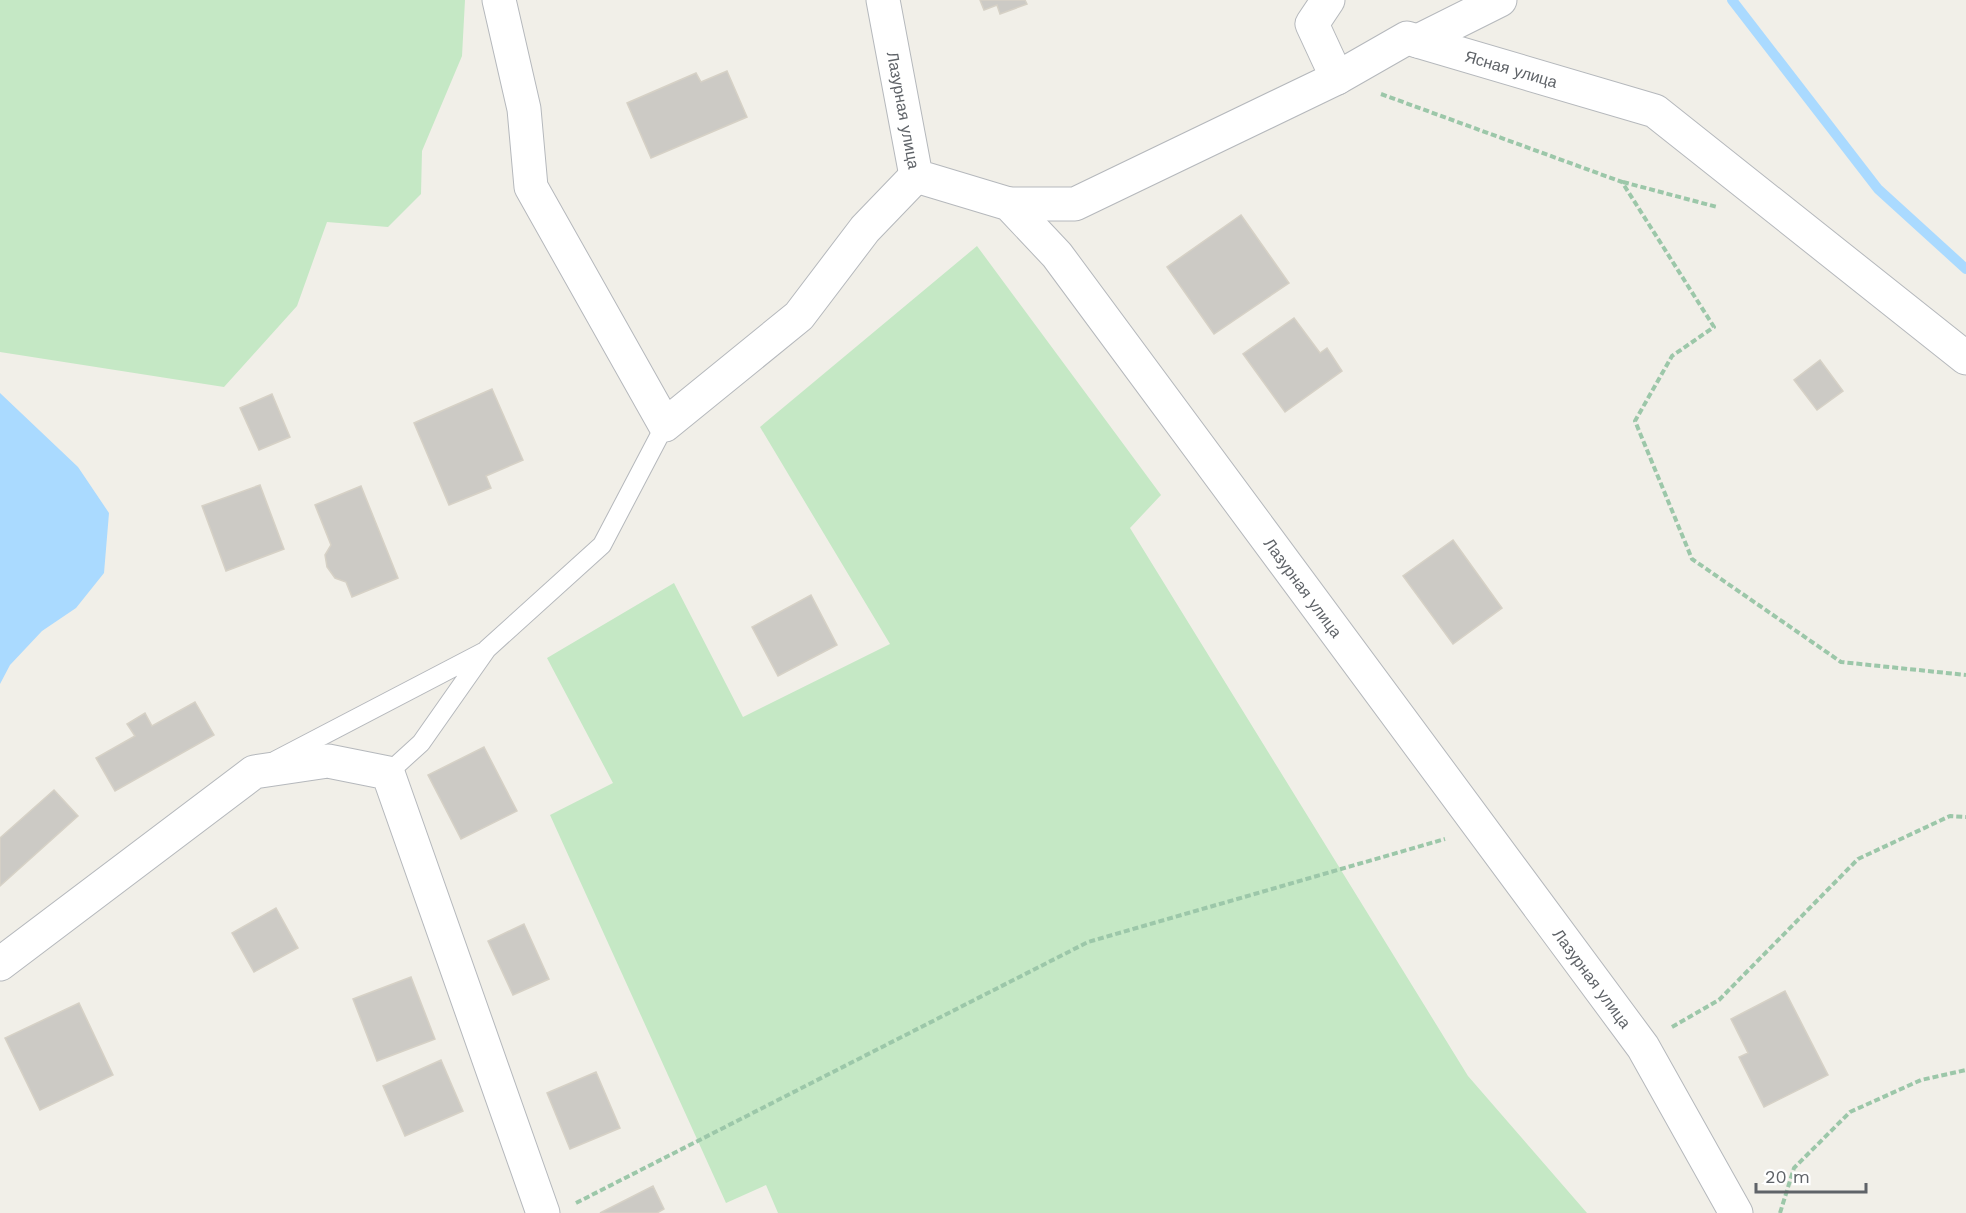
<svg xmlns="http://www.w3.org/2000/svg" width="1966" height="1213" font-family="'Work Sans',sans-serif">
<rect width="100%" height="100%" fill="#f1efe8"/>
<path fill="#c5e8c5" d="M0 0H465L462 56 422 151 421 194 388 227 327 222 297 306 224 387 0 352Z
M977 246 1161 495 1130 528 1468 1076 1587 1213H778L766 1185 726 1203 550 815 613 783 547 658 674 583 743 717 890 644 760 427Z"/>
<path fill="#aadaff" d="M0 393 78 467 109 513 104 573 76 608 42 631 10 665 0 684Z"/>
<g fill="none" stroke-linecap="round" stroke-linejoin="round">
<path stroke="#aadaff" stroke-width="10" d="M1732 0 1878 189 1966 269"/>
</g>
<path fill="#cccac5" stroke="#d6d1c6" stroke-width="1.5" d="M980 0H1025L1027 4 1000 14 997 5 984 10Z
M727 71 747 117 651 158 627 103 696 73 701 82Z
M1241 215 1289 283 1214 334 1167 267Z
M1294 318 1320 353 1327 348 1342 371 1285 412 1243 354Z
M1820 360 1843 391 1817 410 1794 380Z
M492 389 523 460 486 476 491 488 449 505 414 423Z
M272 394 290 437 259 450 240 408Z
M260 485 284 549 226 571 202 506Z
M361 486 398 578 352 597 346 582 335 578 327 567 325 555 331 545 315 505Z
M1453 540 1502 608 1453 644 1403 576Z
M811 595 837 645 778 676 752 627Z
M195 702 214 735 115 791 96 758 135 736 127 724 145 713 152 726Z
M484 747 517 811 461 839 428 775Z
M54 790 78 816 0 886V838Z
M276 908 298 948 254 972 232 933Z
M524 924 549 979 513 995 488 941Z
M411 977 435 1039 377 1061 353 999Z
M1785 991 1828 1075 1764 1107 1739 1057 1748 1053 1731 1019Z
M79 1003 113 1075 40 1110 5 1038Z
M441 1060 463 1111 405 1136 383 1086Z
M596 1072 620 1128 570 1149 547 1093Z
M653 1186 664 1209 657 1213H600Z"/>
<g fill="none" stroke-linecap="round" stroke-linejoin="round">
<defs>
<path id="lane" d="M276 760 483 652
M388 773 421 743 487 649 602 545 665 425"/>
<g id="street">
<path d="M499 0 524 109 531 187 665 425 799 316 865 229 916 176"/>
<path id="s1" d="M883 0 916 176 1009 204 1057 255 1643 1047 1736 1213"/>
<path d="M1328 0 1312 24 1337 78"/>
<path d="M1418 41 1500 0"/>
<path id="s2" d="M1009 204H1075L1337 78 1407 38 1655 111 1966 358"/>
<path d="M0 964 254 772 328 761 388 773 543 1213"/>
</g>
</defs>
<use href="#lane" stroke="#b5b8bc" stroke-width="20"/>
<use href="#street" stroke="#b5b8bc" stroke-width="35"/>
<path stroke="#9cc7a9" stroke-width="4" stroke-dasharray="6 3" stroke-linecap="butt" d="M1381 94 1622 182 1714 327 1672 356 1635 421 1692 559 1841 662 1966 675
M1623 182 1717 207
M1672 1027 1719 1000 1858 859 1950 816 1966 817
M576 1203 1088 942 1445 839
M1780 1213 1794 1168 1850 1112 1921 1080 1966 1070"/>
<use href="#lane" stroke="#fff" stroke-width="18"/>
<use href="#street" stroke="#fff" stroke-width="33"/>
</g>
<g text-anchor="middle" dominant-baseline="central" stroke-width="6" stroke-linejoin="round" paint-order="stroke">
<g font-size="16" fill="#5f6368" stroke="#fff">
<text stroke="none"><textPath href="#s2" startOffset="546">Ясная улица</textPath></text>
<text stroke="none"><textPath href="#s1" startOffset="112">Лазурная улица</textPath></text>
<text stroke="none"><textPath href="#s1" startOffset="760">Лазурная улица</textPath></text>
<text stroke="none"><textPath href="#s1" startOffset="1246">Лазурная улица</textPath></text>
</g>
</g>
<path d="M1756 1183v9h110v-9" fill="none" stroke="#5f6368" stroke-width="3"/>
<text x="1765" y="1183" font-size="18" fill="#5f6368" stroke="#ffffff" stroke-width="4.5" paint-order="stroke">20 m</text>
</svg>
